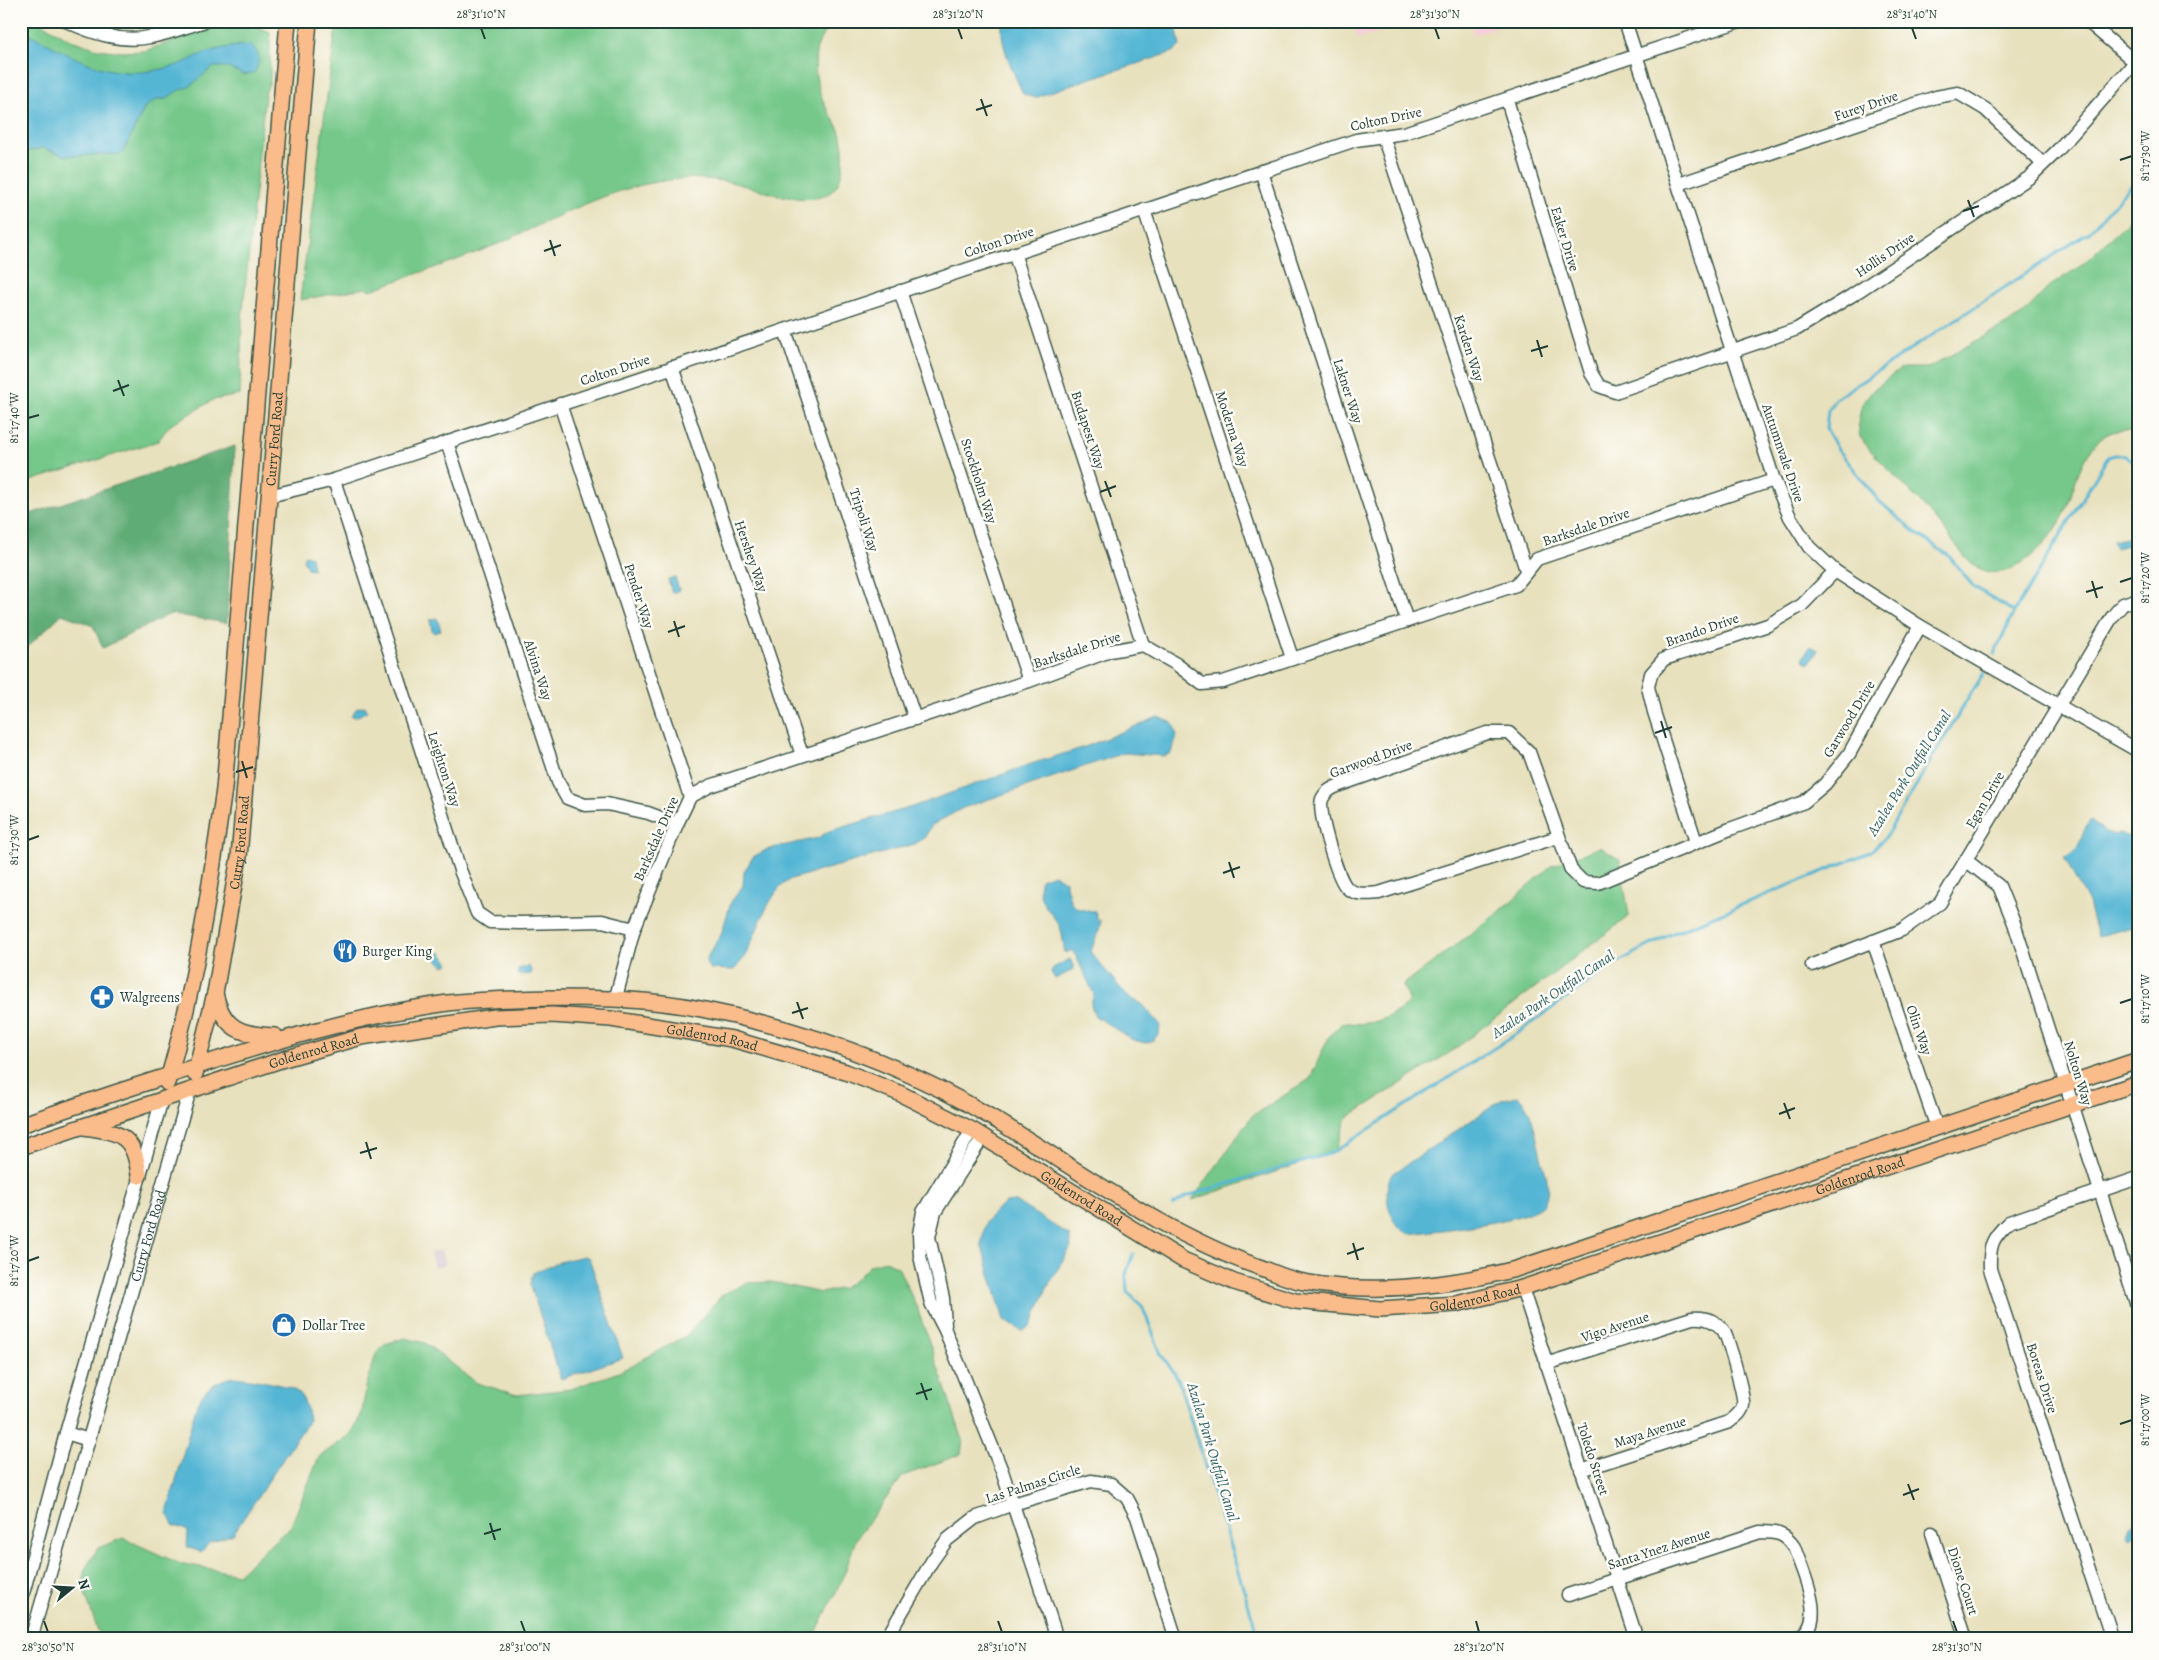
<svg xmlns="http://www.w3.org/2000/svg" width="2159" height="1660" font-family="Alegreya,serif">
<rect width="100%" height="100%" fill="#fdfcf7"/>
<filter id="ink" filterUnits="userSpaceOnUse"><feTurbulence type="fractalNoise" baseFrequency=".02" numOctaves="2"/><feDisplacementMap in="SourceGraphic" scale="10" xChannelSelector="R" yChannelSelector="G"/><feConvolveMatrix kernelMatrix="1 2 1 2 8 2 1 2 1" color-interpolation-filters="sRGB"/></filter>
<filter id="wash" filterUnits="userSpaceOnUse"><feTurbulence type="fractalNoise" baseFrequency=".0096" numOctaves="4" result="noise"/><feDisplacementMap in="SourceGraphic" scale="20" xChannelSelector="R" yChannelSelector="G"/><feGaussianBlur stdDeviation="1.12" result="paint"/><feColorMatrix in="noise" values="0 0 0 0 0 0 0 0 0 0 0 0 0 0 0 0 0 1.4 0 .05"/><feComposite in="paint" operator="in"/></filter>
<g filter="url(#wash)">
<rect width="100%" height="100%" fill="#e8e1be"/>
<path fill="#f5cfd9" d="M1353 21H1411L1358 39Z
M1470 21H1513L1474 35Z"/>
<path fill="#d1bdcb" d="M441 1250 445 1265 434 1268 430 1253Z"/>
<path fill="#74c78a" stroke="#4a825f" d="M21 21H37L71 40 98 49 122 52 145 51 220 24H249L270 32V81L265 94 242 319 240 395 213 400 169 426 158 441 21 484Z
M337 21H833C829 27 823 33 820 40 810 61 817 90 827 109 831 117 838 125 840 133 845 148 845 175 835 188 814 213 756 187 730 182 710 179 690 177 670 180 609 187 555 219 500 243 458 261 414 274 371 290L366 288 300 300Z
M2138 212V431C2125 430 2112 429 2102 438 2081 455 2076 481 2068 505 2059 531 2036 557 2011 569 1998 575 1984 573 1972 564 1962 556 1955 542 1946 532 1923 503 1896 478 1871 451L1860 437 1858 423 1862 404 1874 389 1902 368H1928L2022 315 2050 286 2082 265Z
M1600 847 1620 860 1629 916 1452 1051 1347 1118 1335 1152 1192 1200 1252 1116 1310 1079 1328 1038 1343 1022C1369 1027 1388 1020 1409 1003L1403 985 1499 912 1551 866Z
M886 1261 898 1267 918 1310 963 1440 961 1454 903 1476 856 1539 843 1578 813 1639H110L98 1631 85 1594 84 1571 98 1548 123 1538 178 1563 238 1574 291 1526 319 1457 351 1434 362 1413 366 1387 376 1354 385 1344 405 1338 425 1343 477 1383 517 1395 571 1389 619 1372 686 1336 722 1295 746 1283 772 1282 821 1293 843 1288 855 1280 870 1265Z"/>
<path fill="#5fac76" stroke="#3f7455" d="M235 446 227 623 170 614 103 648 93 626 62 614 21 653V517Z"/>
<path fill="#55b6d4" stroke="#3a7a84" d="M1003 21H1175L1180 46 1173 52C1127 68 1080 80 1035 98L1023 94C1015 75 997 41 1003 21Z
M21 33 31 35C85 63 116 84 178 65 187 62 194 57 202 54 214 49 239 45 251 45 261 54 260 60 255 72L244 75 226 67H213L189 87 177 91 166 99H157L145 107 122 154 66 156 43 148 21 153Z
M2127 538 2128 545 2115 548 2113 541Z
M305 555 311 557 313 569 307 568 303 559Z
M675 577 679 590 672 593 668 579Z
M437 618 441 630 434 633 432 631 430 620Z
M1811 646 1818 650 1810 663 1804 661 1803 657Z
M365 706 367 711 356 717 351 716 357 708Z
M1158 717 1173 723 1177 736 1171 753 1164 756 1124 753 963 808 932 825 925 837 915 844 791 879C769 890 757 933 746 954 743 960 738 965 734 970L711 969 707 965 706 959 721 935 731 902 743 886 744 872 753 857 768 849 818 838 829 831 912 807 1031 764 1085 747Z
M2091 820 2105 832 2114 835 2119 833 2138 840V925L2097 937 2088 903 2064 857C2083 853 2080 830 2091 820Z
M1054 874 1065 881C1071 904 1070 910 1095 911L1098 921 1101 920C1100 932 1093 941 1091 953L1128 997 1142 1004 1160 1024 1159 1034 1151 1042 1146 1043 1133 1040 1095 1016 1091 1005 1094 994 1073 950 1065 953C1063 944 1063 933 1059 925 1050 910 1034 899 1041 879Z
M435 953H442L449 964 444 966 433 956Z
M1070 959 1074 966 1073 970 1055 979 1051 972 1053 968Z
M528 966 532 971 531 974 518 975V969Z
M1518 1096C1533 1108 1535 1134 1540 1152 1543 1167 1553 1188 1544 1203 1535 1221 1432 1231 1409 1234 1405 1231 1398 1228 1396 1224 1387 1211 1384 1189 1391 1175L1503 1099Z
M1016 1202 1069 1235 1071 1247 1049 1284 1031 1326 1022 1331 1004 1320 981 1244 986 1222 995 1211 1006 1203Z
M584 1256 589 1258 623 1358 561 1379 530 1284 533 1273 559 1262Z
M233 1377C246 1378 286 1384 296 1391 305 1397 307 1410 309 1420L233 1534 210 1542 201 1552 187 1547 188 1531 173 1525 167 1513 197 1403C207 1388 215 1381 233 1377Z
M2133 1524 2137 1532 2129 1539 2127 1535 2130 1526Z"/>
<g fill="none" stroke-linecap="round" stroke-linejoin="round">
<path stroke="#55b6d4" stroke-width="3" d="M2014 612 1973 586 1948 555 1916 533 1879 501 1837 448 1826 428 1828 410 1835 399 2089 232 2138 178
M1994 654 2014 612 2108 457C2122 452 2127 455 2138 465
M1173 1205 1187 1196 1332 1153 1516 1034 1609 967 1673 933 1870 852 1885 838 1966 701 1984 673
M1133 1254 1126 1274 1127 1292 1142 1306 1161 1354 1178 1379 1259 1639"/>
</g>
</g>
<g filter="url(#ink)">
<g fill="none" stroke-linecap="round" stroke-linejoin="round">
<defs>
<g id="minor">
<path d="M66 21C92 33 121 43 150 37 169 34 187 26 206 21"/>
<path d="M1625 21 1774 480 1790 517 1809 547 1835 571 1920 626 2138 751"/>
<path d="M2087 21 2135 62"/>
<path d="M1507 100 1591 373 1599 386 1615 392 1797 329 1851 296 2030 177 2058 150 2138 59"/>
<path d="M1383 136 1526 570"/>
<path d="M1261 171 1407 621"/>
<path d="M1679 184 1936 97 1958 93 1985 109 2043 164"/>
<path d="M1144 210 1292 658"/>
<path d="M1014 253 1143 645"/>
<path d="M900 291 1029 681"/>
<path d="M785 330 915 719"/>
<path d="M672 367 802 755"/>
<path d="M560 404 690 797"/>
<path d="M447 442 558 782 567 798 585 805 607 804 648 813 677 824"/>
<path d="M334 480 460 870 477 913 490 922 521 923 602 921 634 929"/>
<path d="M269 496 334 480 1356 140 1404 133 1740 21"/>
<path d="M1558 837 1379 893C1368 894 1355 896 1346 887 1337 876 1317 812 1322 799 1326 791 1332 788 1340 785L1487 733H1509L1529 752 1571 870 1583 882 1598 883 1730 829 1804 802 1825 784 1849 754 1920 626"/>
<path d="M1696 842 1654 712 1648 687 1651 674 1664 659 1768 625 1802 605 1835 571"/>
<path d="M1967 861 1999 886 2014 923 2138 1309"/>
<path d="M1873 941 1937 1128"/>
<path d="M1812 965 1902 930 1940 903 2112 617 2123 604 2138 599"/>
<path d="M616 997 634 929 677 824 690 797 710 786 1029 681 1110 651 1143 645 1176 664 1202 684 1223 682 1516 585 1537 559 1774 480"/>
<path d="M972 1130 923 1212 919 1234 920 1256 931 1303 945 1330 1002 1471 1054 1629 1055 1639"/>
<path d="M1522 1288 1637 1639"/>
<path d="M945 1325 943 1298 929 1237 935 1212 983 1137"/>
<path d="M1546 1364 1692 1318C1704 1317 1715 1320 1723 1330 1728 1337 1745 1397 1743 1405 1742 1413 1735 1417 1729 1422L1581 1470"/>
<path d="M66 1433 89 1440"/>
<path d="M1932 1533 1966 1639"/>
<path d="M1568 1595 1760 1532C1776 1532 1785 1533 1794 1547 1802 1571 1831 1627 1795 1639"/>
<path d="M21 1601 66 1433 162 1099"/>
<path id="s1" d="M31 1639 190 1090"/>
<path d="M886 1639 932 1561 947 1540 975 1518 1013 1504 1091 1481 1111 1484 1127 1498 1137 1517 1176 1639"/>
<path d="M2112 1639 1990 1269C1989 1245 1992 1238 2009 1222L2138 1178"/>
</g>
<g id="major">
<path d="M215 993C223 1030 242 1035 275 1036"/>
<path id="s2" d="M195 1074 215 993 239 857 309 21"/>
<path d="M167 1083C195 988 210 888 224 789L288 21"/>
<path d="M21 1125C74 1106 127 1089 179 1072 268 1043 355 1016 448 1003 482 999 517 999 551 998 601 998 651 999 701 1009 804 1029 906 1066 996 1120 1082 1172 1165 1234 1259 1267 1273 1272 1289 1280 1304 1282 1374 1295 1448 1286 1516 1269L2138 1060"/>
<path d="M84 1127C121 1132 135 1136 139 1176"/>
<path id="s3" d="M21 1147 284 1059 361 1037 495 1017 552 1015 611 1019 732 1039 846 1072 899 1093 972 1130 1183 1260 1234 1282 1295 1301 1380 1309 1456 1304 1522 1288 2138 1083"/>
</g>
</defs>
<use href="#minor" stroke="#3d5649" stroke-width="15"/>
<use href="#major" stroke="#3d5649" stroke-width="18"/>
<use href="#minor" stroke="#fff" stroke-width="12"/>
<use href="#major" stroke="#f9bc8a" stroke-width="15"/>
</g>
</g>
<path fill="none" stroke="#1f3d34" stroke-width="2" d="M481 28 485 39M958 28 962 39M1435 28 1439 39M1912 28 1916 39M981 99 987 116M976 110 992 105M2120 160 2132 156M1968 200 1974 217M1963 211 1979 206M550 240 555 256M544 251 561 245M1537 340 1542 357M1531 351 1548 346M118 380 124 396M113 391 129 385M28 418 39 415M1105 481 1111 497M1100 492 1116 486M2092 581 2097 598M2120 582 2132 578M2086 592 2103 587M674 621 679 637M668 632 685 626M1661 721 1666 738M1655 733 1672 727M242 761 247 778M236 772 253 767M28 840 39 836M1229 862 1234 878M1223 873 1240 867M797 1002 803 1019M2120 1003 2132 999M792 1013 808 1008M1784 1103 1790 1119M1779 1114 1795 1108M366 1142 371 1159M360 1153 377 1148M1353 1243 1358 1260M1347 1254 1364 1248M28 1261 39 1257M921 1383 927 1400M916 1394 932 1389M2120 1424 2132 1420M1908 1484 1914 1500M1903 1495 1919 1489M490 1523 495 1540M484 1534 501 1529M44 1621 48 1632M521 1621 525 1632M998 1621 1002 1632M1476 1621 1479 1632M1953 1621 1957 1632"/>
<defs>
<symbol id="restaurant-disc" viewBox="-11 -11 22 22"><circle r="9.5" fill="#1f6fb2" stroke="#fdfcf7"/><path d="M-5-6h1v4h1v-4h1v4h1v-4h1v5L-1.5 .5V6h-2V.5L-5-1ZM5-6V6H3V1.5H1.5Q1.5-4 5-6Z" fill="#fff"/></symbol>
<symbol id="pharmacy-disc" viewBox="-11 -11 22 22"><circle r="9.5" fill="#1f6fb2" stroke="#fdfcf7"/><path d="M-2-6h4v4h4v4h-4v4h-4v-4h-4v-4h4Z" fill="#fff"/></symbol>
<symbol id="shop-disc" viewBox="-11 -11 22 22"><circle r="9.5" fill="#1f6fb2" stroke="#fdfcf7"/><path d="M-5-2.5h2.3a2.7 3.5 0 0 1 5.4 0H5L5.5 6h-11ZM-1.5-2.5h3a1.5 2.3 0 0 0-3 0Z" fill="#fff"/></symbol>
</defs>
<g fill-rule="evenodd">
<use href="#restaurant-disc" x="331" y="937" width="28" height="28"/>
<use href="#pharmacy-disc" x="88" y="983" width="28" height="28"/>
<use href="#shop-disc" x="270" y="1311" width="28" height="28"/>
</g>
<g text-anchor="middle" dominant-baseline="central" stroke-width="5" stroke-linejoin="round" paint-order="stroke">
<g font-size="14" fill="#1f3d34" stroke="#fdfcf7">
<text transform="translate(1866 106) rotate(-19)">Furey Drive</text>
<text transform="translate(1386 119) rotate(-12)">Colton Drive</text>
<text transform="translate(1565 239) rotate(73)">Eaker Drive</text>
<text transform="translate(999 242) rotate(-18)">Colton Drive</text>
<text transform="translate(1885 255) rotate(-34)">Hollis Drive</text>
<text transform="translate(1469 348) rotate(72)">Karden Way</text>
<text transform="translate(615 370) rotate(-18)">Colton Drive</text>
<text transform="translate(1348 391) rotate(72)">Lakner Way</text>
<text transform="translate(1232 429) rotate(72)">Moderna Way</text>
<text transform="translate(1088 430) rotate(72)">Budapest Way</text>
<text stroke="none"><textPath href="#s2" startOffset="641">Curry Ford Road</textPath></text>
<text transform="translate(1783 453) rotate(71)">Autumnvale Drive</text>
<text transform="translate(979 481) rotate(72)">Stockholm Way</text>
<text transform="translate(864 520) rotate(72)">Tripoli Way</text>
<text transform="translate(1586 527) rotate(-19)">Barksdale Drive</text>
<text transform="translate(751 556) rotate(71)">Hershey Way</text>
<text transform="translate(639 596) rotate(72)">Pender Way</text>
<text transform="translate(1702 630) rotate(-19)">Brando Drive</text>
<text transform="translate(1077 650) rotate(-18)">Barksdale Drive</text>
<text transform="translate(538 670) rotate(72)">Alvina Way</text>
<text transform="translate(1849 719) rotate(-59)">Garwood Drive</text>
<text transform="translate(1371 759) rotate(-20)">Garwood Drive</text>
<text transform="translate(444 769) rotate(72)">Leighton Way</text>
<text transform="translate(1985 800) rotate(-60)">Egan Drive</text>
<text transform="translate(656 839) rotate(-66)">Barksdale Drive</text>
<text stroke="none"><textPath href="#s2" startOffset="236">Curry Ford Road</textPath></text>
<text transform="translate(1919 1030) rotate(71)">Olin Way</text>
<text stroke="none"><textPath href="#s3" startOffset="712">Goldenrod Road</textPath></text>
<text stroke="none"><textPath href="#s3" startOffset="308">Goldenrod Road</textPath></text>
<text transform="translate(2078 1073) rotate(73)">Nolton Way</text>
<text stroke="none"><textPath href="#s3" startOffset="1942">Goldenrod Road</textPath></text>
<text stroke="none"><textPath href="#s3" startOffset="1118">Goldenrod Road</textPath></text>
<text stroke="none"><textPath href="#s1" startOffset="420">Curry Ford Road</textPath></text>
<text stroke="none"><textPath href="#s3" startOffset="1538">Goldenrod Road</textPath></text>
<text transform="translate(1615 1327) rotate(-18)">Vigo Avenue</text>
<text transform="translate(2042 1378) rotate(72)">Boreas Drive</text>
<text transform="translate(1650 1432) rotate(-18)">Maya Avenue</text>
<text transform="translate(1593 1459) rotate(72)">Toledo Street</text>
<text transform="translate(1033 1484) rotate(-18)">Las Palmas Circle</text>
<text transform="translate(1659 1549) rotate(-18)">Santa Ynez Avenue</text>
<text transform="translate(1963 1581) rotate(72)">Dione Court</text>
</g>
<g font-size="14" fill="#1f3d34" stroke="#fdfcf7" text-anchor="start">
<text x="362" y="951">Burger King</text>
<text x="120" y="997">Walgreens</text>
<text x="302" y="1325">Dollar Tree</text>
</g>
<g font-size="15" font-style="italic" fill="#2f6164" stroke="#fdfcf7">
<text transform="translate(1909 773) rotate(-58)">Azalea Park Outfall Canal</text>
<text transform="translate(1553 994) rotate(-34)">Azalea Park Outfall Canal</text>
<text transform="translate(1213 1452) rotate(73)">Azalea Park Outfall Canal</text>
</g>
</g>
<rect width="2159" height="1660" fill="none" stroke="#fdfcf7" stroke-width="55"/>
<g transform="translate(72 1588) rotate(72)" stroke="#fdfcf7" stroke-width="4" paint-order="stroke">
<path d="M0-4L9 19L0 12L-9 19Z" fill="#1f3d34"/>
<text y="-8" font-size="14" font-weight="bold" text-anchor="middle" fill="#1f3d34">N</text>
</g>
<rect x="28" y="28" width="2104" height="1604" fill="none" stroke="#1f3d34" stroke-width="2"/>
<g font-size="12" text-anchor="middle" fill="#1f3d34">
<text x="481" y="18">28°31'10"N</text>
<text x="958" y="18">28°31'20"N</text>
<text x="1435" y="18">28°31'30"N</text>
<text x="1912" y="18">28°31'40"N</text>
<text transform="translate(2145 156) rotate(-90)" y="4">81°17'30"W</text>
<text transform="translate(14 418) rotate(-90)" y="4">81°17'40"W</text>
<text transform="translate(2145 578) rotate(-90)" y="4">81°17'20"W</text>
<text transform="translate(14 840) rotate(-90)" y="4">81°17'30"W</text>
<text transform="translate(2145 999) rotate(-90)" y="4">81°17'10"W</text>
<text transform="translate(14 1261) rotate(-90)" y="4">81°17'20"W</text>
<text transform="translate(2145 1420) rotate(-90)" y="4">81°17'00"W</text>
<text x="48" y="1651">28°30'50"N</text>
<text x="525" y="1651">28°31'00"N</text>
<text x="1002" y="1651">28°31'10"N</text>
<text x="1479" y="1651">28°31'20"N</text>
<text x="1957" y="1651">28°31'30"N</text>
</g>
</svg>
